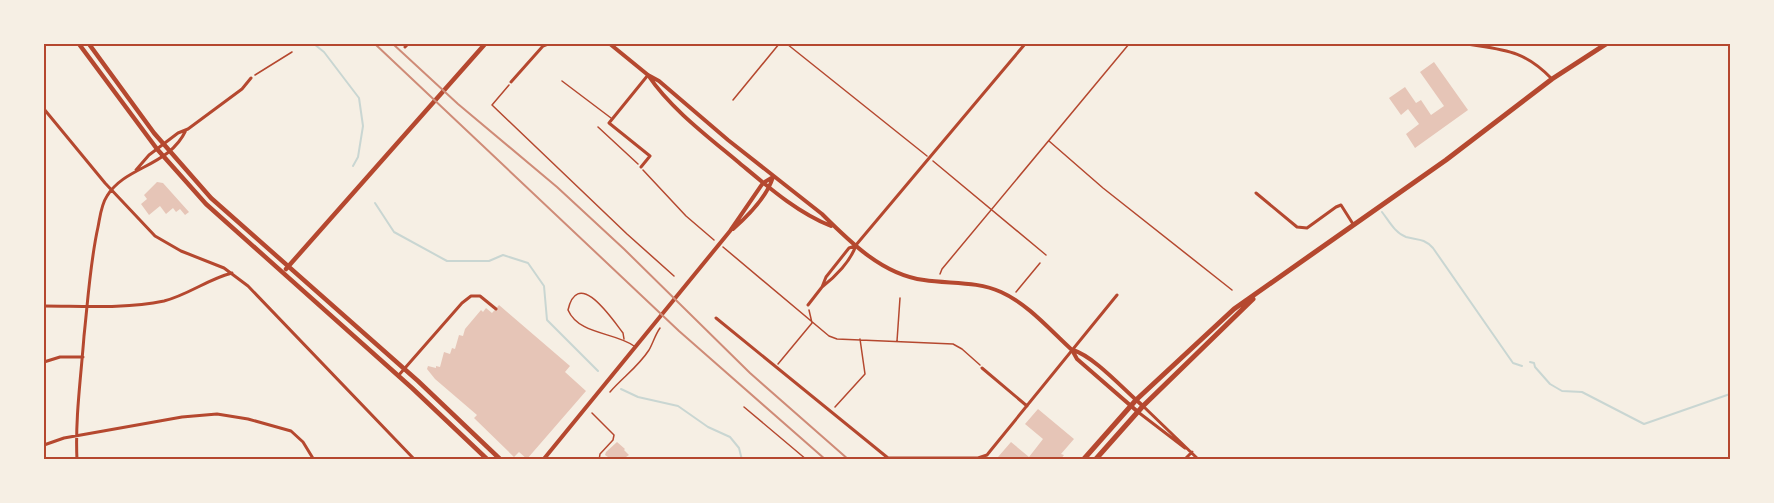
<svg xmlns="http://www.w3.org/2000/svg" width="1774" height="503" font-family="'IBM Plex Serif',serif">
<rect width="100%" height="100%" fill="#f6efe4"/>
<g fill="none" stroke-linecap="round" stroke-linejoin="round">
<path stroke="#c9d6d2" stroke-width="2" d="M314 44 324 52 359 98 363 126 358 157 353 166
M375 203 394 232 447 261H489L503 255 528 263 544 286 547 320 598 371
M1382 212C1389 221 1395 233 1406 237 1417 240 1424 238 1433 248L1513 363 1522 366
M1530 362 1534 363 1535 367 1550 384 1562 391 1582 392 1644 424 1730 394
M621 389 638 397 678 406 708 427 730 437 739 448 742 460"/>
</g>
<path fill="#e6c5b7" d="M1434 62 1468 110 1415 148 1406 134 1419 124 1408 109 1401 115 1389 98 1405 87 1416 103 1421 100 1431 115 1444 106 1420 72Z
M157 182 163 183 189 212 185 215 180 209 176 212 173 208 166 214 160 206 149 215 141 204 147 199 144 195Z
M499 305 570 366 565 372 586 391 527 459 519 452 514 457 474 418 477 415 435 379 427 369 428 366 436 368V366L440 367 444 352 450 354 452 348 455 349 459 335 463 336 465 329 481 310 483 312 486 308 492 313Z
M1038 409 1074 439 1061 454 1064 455 1060 460H1001L998 457 1011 442 1029 457 1043 439 1025 424Z
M617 442 625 449 624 450 629 455 626 457 629 460H606L608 457 605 455 606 452Z"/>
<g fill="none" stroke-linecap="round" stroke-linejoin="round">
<path stroke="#b5482f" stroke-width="1.5" d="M787 44 927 156
M255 75 292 52
M509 85 492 105 627 234 674 276
M733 100 779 44
M598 127 638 164
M1049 141 1103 188 1232 290
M933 161 1046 255
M643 170 686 216 714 240
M723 247 829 336 837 339 953 344 962 349 980 365
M940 274 942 269 1129 44
M1016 292 1040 263
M897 341 900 298
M778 364 812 323 809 310
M610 392C623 377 638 367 649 350 653 343 655 335 660 328
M744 407 807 460
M835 407 865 374 860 339
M592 413 614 435 613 440 600 454 599 460"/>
<path stroke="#b5482f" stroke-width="1.5" d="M562 81 611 118
M624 339 623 333C612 319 578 267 568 310 579 335 615 332 634 346"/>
<path stroke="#b5482f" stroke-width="3" d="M1467 44C1505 50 1524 50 1552 79
M405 47 408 44
M511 82 543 46 548 44
M44 109 105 183 155 236 181 251 224 268 248 286 415 460
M641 167 650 156 609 123 648 75
M136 170 149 155 178 133 188 129 242 89 251 78
M1256 193 1297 227 1307 228 1336 207 1341 205 1353 224
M822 287C835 277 851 261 856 245L1025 44
M808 305 822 287 826 277 849 248 855 246
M44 306C83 306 124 309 164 301 188 295 208 279 232 273
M716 318 888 458H978L987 455 991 450 1117 295
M44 362 60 357H83
M982 368 1027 406
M398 376 462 303 471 296H480L496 309
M1143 406 1199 460
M1138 412 1185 448
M44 445 64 438 182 417 217 414 248 419 291 431 303 442 314 460
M77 460C75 418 81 377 84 336 88 300 90 263 98 227 100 217 101 205 107 196 125 166 169 167 186 130
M1184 460 1192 452"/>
<path stroke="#b5482f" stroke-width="4" d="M610 44 648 75 659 81 728 140 822 214C850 242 883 275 924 280 950 284 977 281 1001 292 1028 304 1050 330 1072 350L1077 359 1138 412
M648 75C670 108 707 136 737 161 766 185 796 212 831 226
M733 229C749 215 767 197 773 177
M1073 350C1095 357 1124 390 1143 406
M543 460 730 231 763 183 773 177"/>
<path stroke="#b5482f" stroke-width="4.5" d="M79 44 157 149 206 204 412 388 488 460
M89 44 154 133 211 198 418 381 501 460
M286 269 485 44"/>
<path stroke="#b5482f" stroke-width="5" d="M1083 460 1136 400 1234 309 1446 160 1552 79 1606 44
M1095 460 1143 406 1253 299"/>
<path stroke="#cf8b77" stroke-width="2" d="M375 44 679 331 826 460
M393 44 458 104 557 187 624 249 750 373 849 460"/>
</g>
<rect width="1774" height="503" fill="none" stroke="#f6efe4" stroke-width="90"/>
<rect x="45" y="45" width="1684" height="413" fill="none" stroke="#b5482f" stroke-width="2"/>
</svg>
